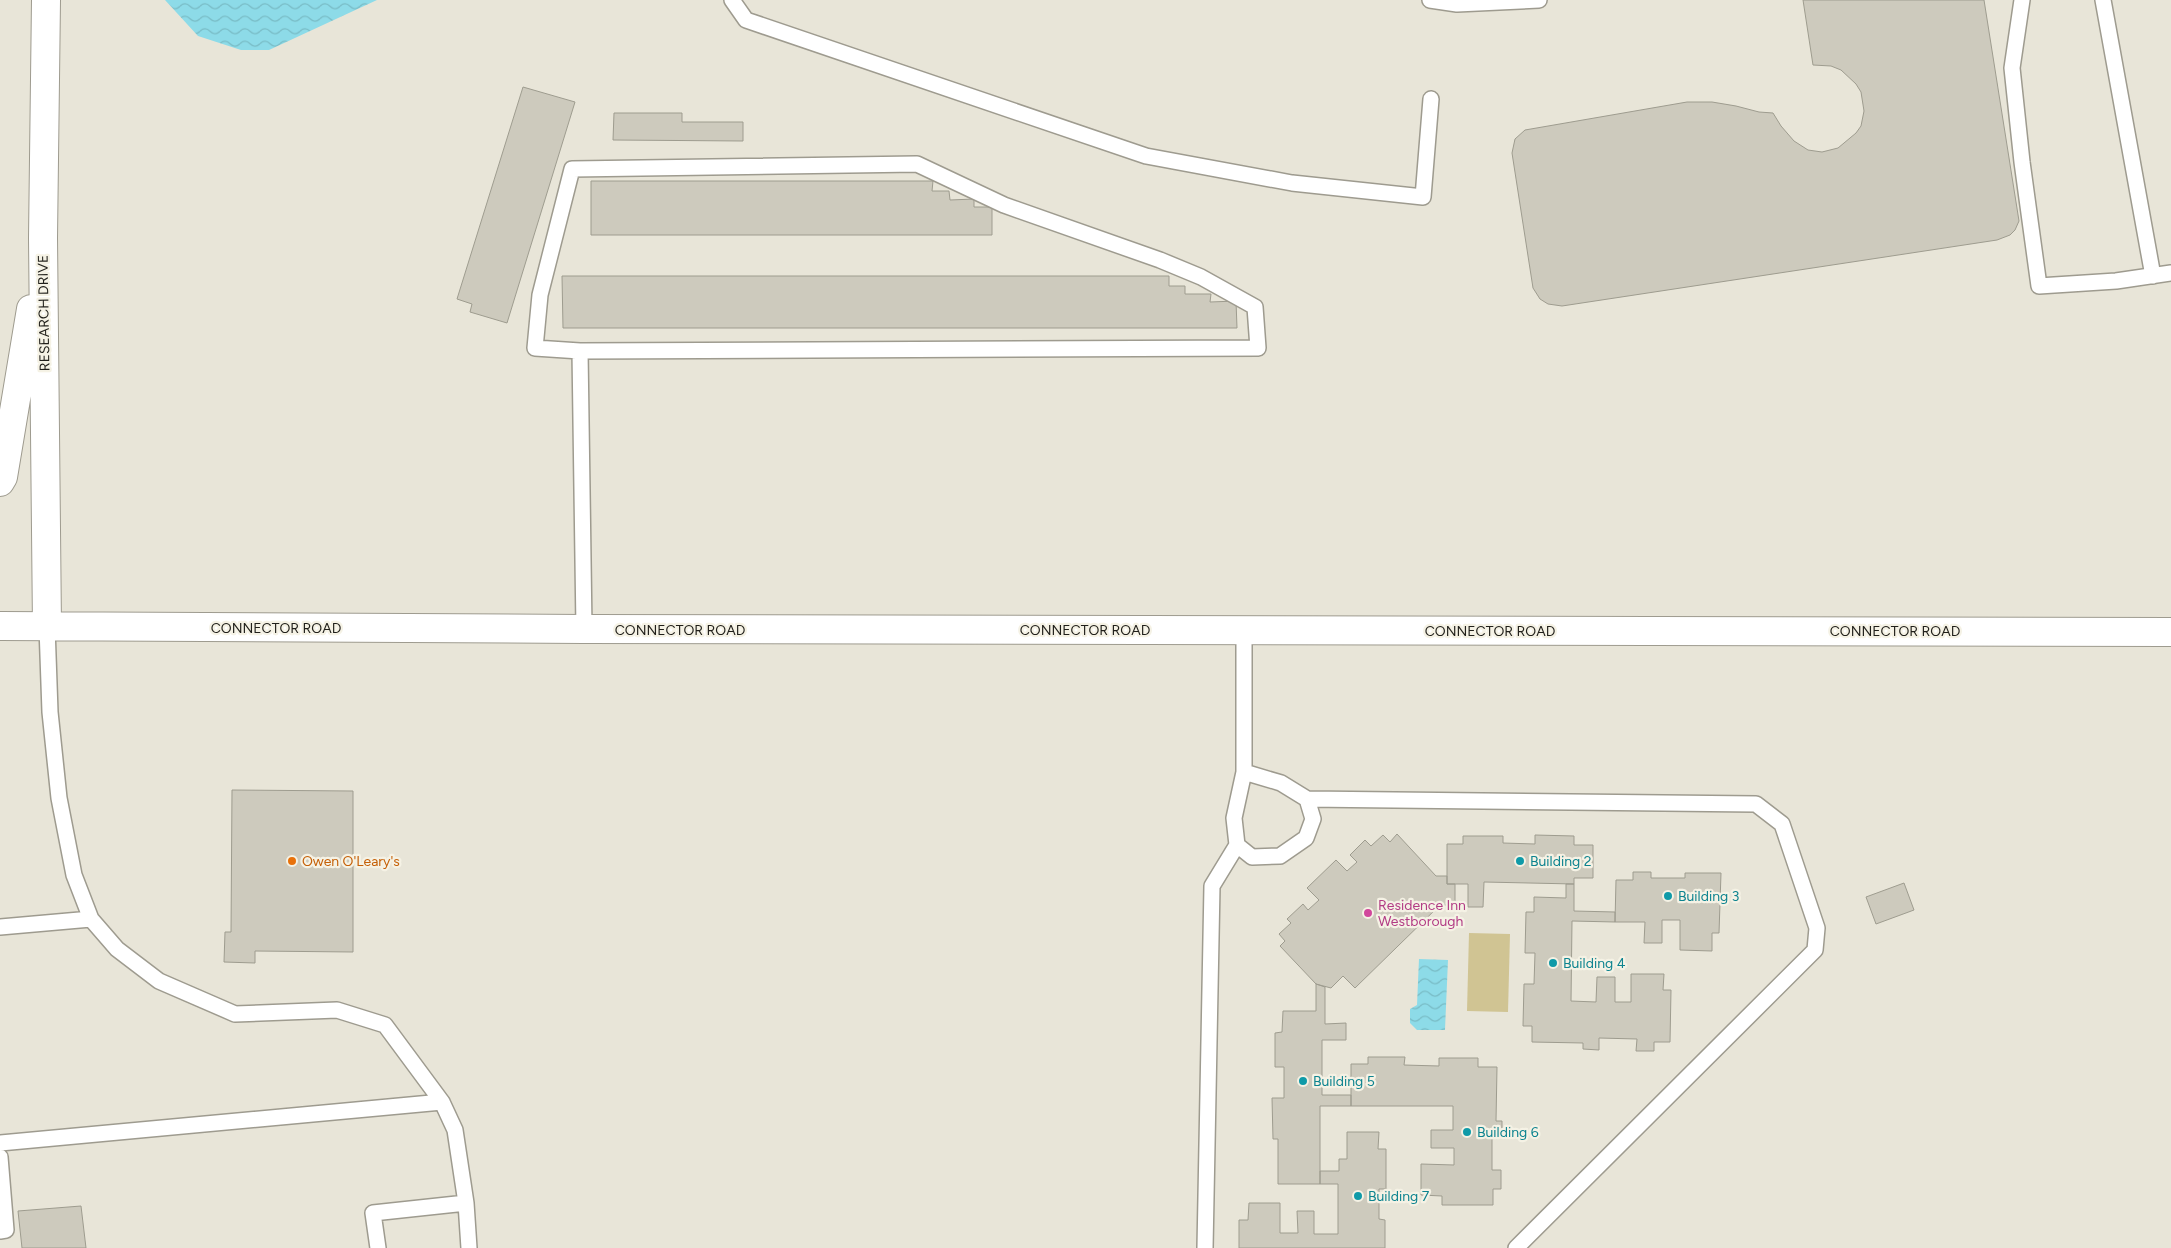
<svg xmlns="http://www.w3.org/2000/svg" width="2171" height="1248" font-family="Figtree,sans-serif">
<defs>
<pattern id="water-waves" width="16" height="10" patternUnits="userSpaceOnUse" patternTransform="scale(1.25)"><rect width="16" height="10" fill="#8ddbe8"/><path d="M0 5q4-4 8 0t8 0" fill="none" stroke="#79bcc6"/></pattern>
</defs>
<rect width="100%" height="100%" fill="#e8e5d8"/>
<path fill="#d0c493" d="M1469 933 1510 934 1508 1012 1467 1011Z"/>
<path fill="url(#water-waves)" d="M165 0H377L269 50H241L198 36Z
M1419 959 1448 960 1445 1030H1417L1410 1023V1009L1417 1005Z"/>
<path fill="#cdcabd" stroke="#9e9c8f" d="M1803 0H1984L2019 221 2015 230 2010 235 1997 240 1562 306 1548 304 1540 299 1533 288 1512 153 1515 139 1525 130 1687 102H1712L1736 106 1759 112 1773 113 1781 126 1794 141 1808 150 1822 152 1838 148 1856 133 1861 126 1864 111 1861 92 1856 84 1841 70 1831 66 1813 65Z
M523 87 575 102 507 323 470 312 472 304 457 299Z
M614 113H682V122H743V141L613 140Z
M591 181H933L932 191H949L950 200 974 199V207H992V235H591Z
M562 276H1169V286H1185V294H1211L1210 302 1236 301 1237 328H563Z
M232 790 353 791V952L255 951V963L224 962 225 932H231Z
M1397 834 1436 876H1447V884H1455V905H1440L1355 988 1343 976 1331 988 1316 984 1280 946 1285 941 1279 934 1291 923 1287 919 1303 904 1308 910 1319 900 1307 888 1336 860 1347 871 1357 862 1350 855 1365 840 1371 846 1383 835 1390 842Z
M1535 835 1574 836V845H1593V878H1574V884L1484 882 1483 907H1468V884H1447V844H1463V836H1503V843L1535 844Z
M1633 872H1651V878H1685V873H1721L1719 933H1712V951L1680 950V920H1662V943H1644L1645 922H1615L1616 880H1633Z
M1904 883 1914 910 1876 924 1866 897Z
M1566 884H1574V911L1615 912V922L1572 921 1571 1001 1596 1002 1597 977H1615V1002H1631V974H1664L1663 990H1671L1670 1042H1654V1051H1636L1637 1039 1599 1038V1050L1583 1049V1043L1532 1042V1026H1523L1524 984H1534L1535 953H1525L1526 912H1534V897L1566 898Z
M1316 984 1325 987V1024L1346 1023V1040H1322V1095H1351V1106H1320V1184H1278V1139H1273L1272 1098H1284V1067H1275V1033L1282 1032 1283 1011H1316Z
M1368 1057H1405L1404 1065 1439 1066V1058H1478V1067H1497L1496 1121H1502V1133H1492V1170H1501V1189H1493V1205H1442V1196L1421 1195V1164L1454 1165V1148H1431V1130H1453V1106H1351V1064H1368Z
M1347 1132H1379L1378 1149H1386V1189H1379V1219L1385 1220V1248H1239V1220H1248L1249 1203H1280V1233H1298L1297 1211H1314V1234H1338V1184H1320V1171H1339V1159H1347Z
M81 1206 86 1248H22L18 1211Z"/>
<g fill="none" stroke-linecap="round" stroke-linejoin="round">
<defs>
<path id="service" d="M732 0 746 20 1146 156 1292 183 1423 197 1431 99
M1430 0 1457 4 1539 0
M2022 0 2012 68 2022 162 2039 286 2116 281 2171 273
M2103 0 2153 276
M580 351 535 348 540 295 572 169 917 164 1004 205 1160 260 1201 277 1255 307 1258 348 580 351 584 629
M47 627 50 712 59 798 74 875 91 919 117 949 159 981 235 1014 337 1010 385 1025 442 1102 455 1130 466 1203 469 1248
M1244 772 1281 783 1307 799 1756 804 1782 824 1817 928 1815 950 1516 1248
M1237 845 1252 857 1280 856 1306 838 1313 819 1307 799
M0 927 91 919
M0 1143 442 1102
M0 1157 6 1230 0 1231
M378 1248 373 1213 466 1203
M1205 1248 1212 886 1237 845 1234 818 1244 772V630"/>
<path id="tertiary" d="M46 0 43 238 47 627
M0 482 3 477 31 309
M0 626 584 629 2171 632"/>
</defs>
<use href="#service" stroke="#9e9b8f" stroke-width="18"/>
<use href="#tertiary" stroke="#9e9b8f" stroke-width="30"/>
<use href="#service" stroke="#fff" stroke-width="15"/>
<use href="#tertiary" stroke="#fff" stroke-width="28"/>
</g>
<circle fill="#e8710a" stroke="#f5f2e5" stroke-width="2" cx="292" cy="861" r="5"/>
<g fill="#0f9aa8" stroke="#f5f2e5" stroke-width="2">
<circle cx="1520" cy="861" r="5"/>
<circle cx="1668" cy="896" r="5"/>
<circle cx="1553" cy="963" r="5"/>
<circle cx="1303" cy="1081" r="5"/>
<circle cx="1467" cy="1132" r="5"/>
<circle cx="1358" cy="1196" r="5"/>
</g>
<circle fill="#d1479c" stroke="#f5f2e5" stroke-width="2" cx="1368" cy="913" r="5"/>
<g text-anchor="middle" dominant-baseline="central" stroke-width="4.5" stroke-linejoin="round" paint-order="stroke">
<g font-size="14" fill="#201f1a" stroke="#f5f2e5">
<text transform="translate(44 313) rotate(-91)">RESEARCH DRIVE</text>
<text x="276" y="628">CONNECTOR ROAD</text>
<text x="680" y="630">CONNECTOR ROAD</text>
<text x="1085" y="630">CONNECTOR ROAD</text>
<text x="1490" y="631">CONNECTOR ROAD</text>
<text x="1895" y="631">CONNECTOR ROAD</text>
</g>
<g font-size="14" fill="#c56008" stroke="#f5f2e5" text-anchor="start">
<text x="302" y="861">Owen O'Leary's</text>
</g>
<g font-size="14" fill="#0d838f" stroke="#f5f2e5" text-anchor="start">
<text x="1530" y="861">Building 2</text>
<text x="1678" y="896">Building 3</text>
<text x="1563" y="963">Building 4</text>
<text x="1313" y="1081">Building 5</text>
<text x="1477" y="1132">Building 6</text>
<text x="1368" y="1196">Building 7</text>
</g>
<g font-size="14" fill="#b23c85" stroke="#f5f2e5" text-anchor="start">
<text x="1378" y="905">Residence Inn<tspan x="1378" dy="16">Westborough</tspan></text>
</g>
</g>
</svg>
